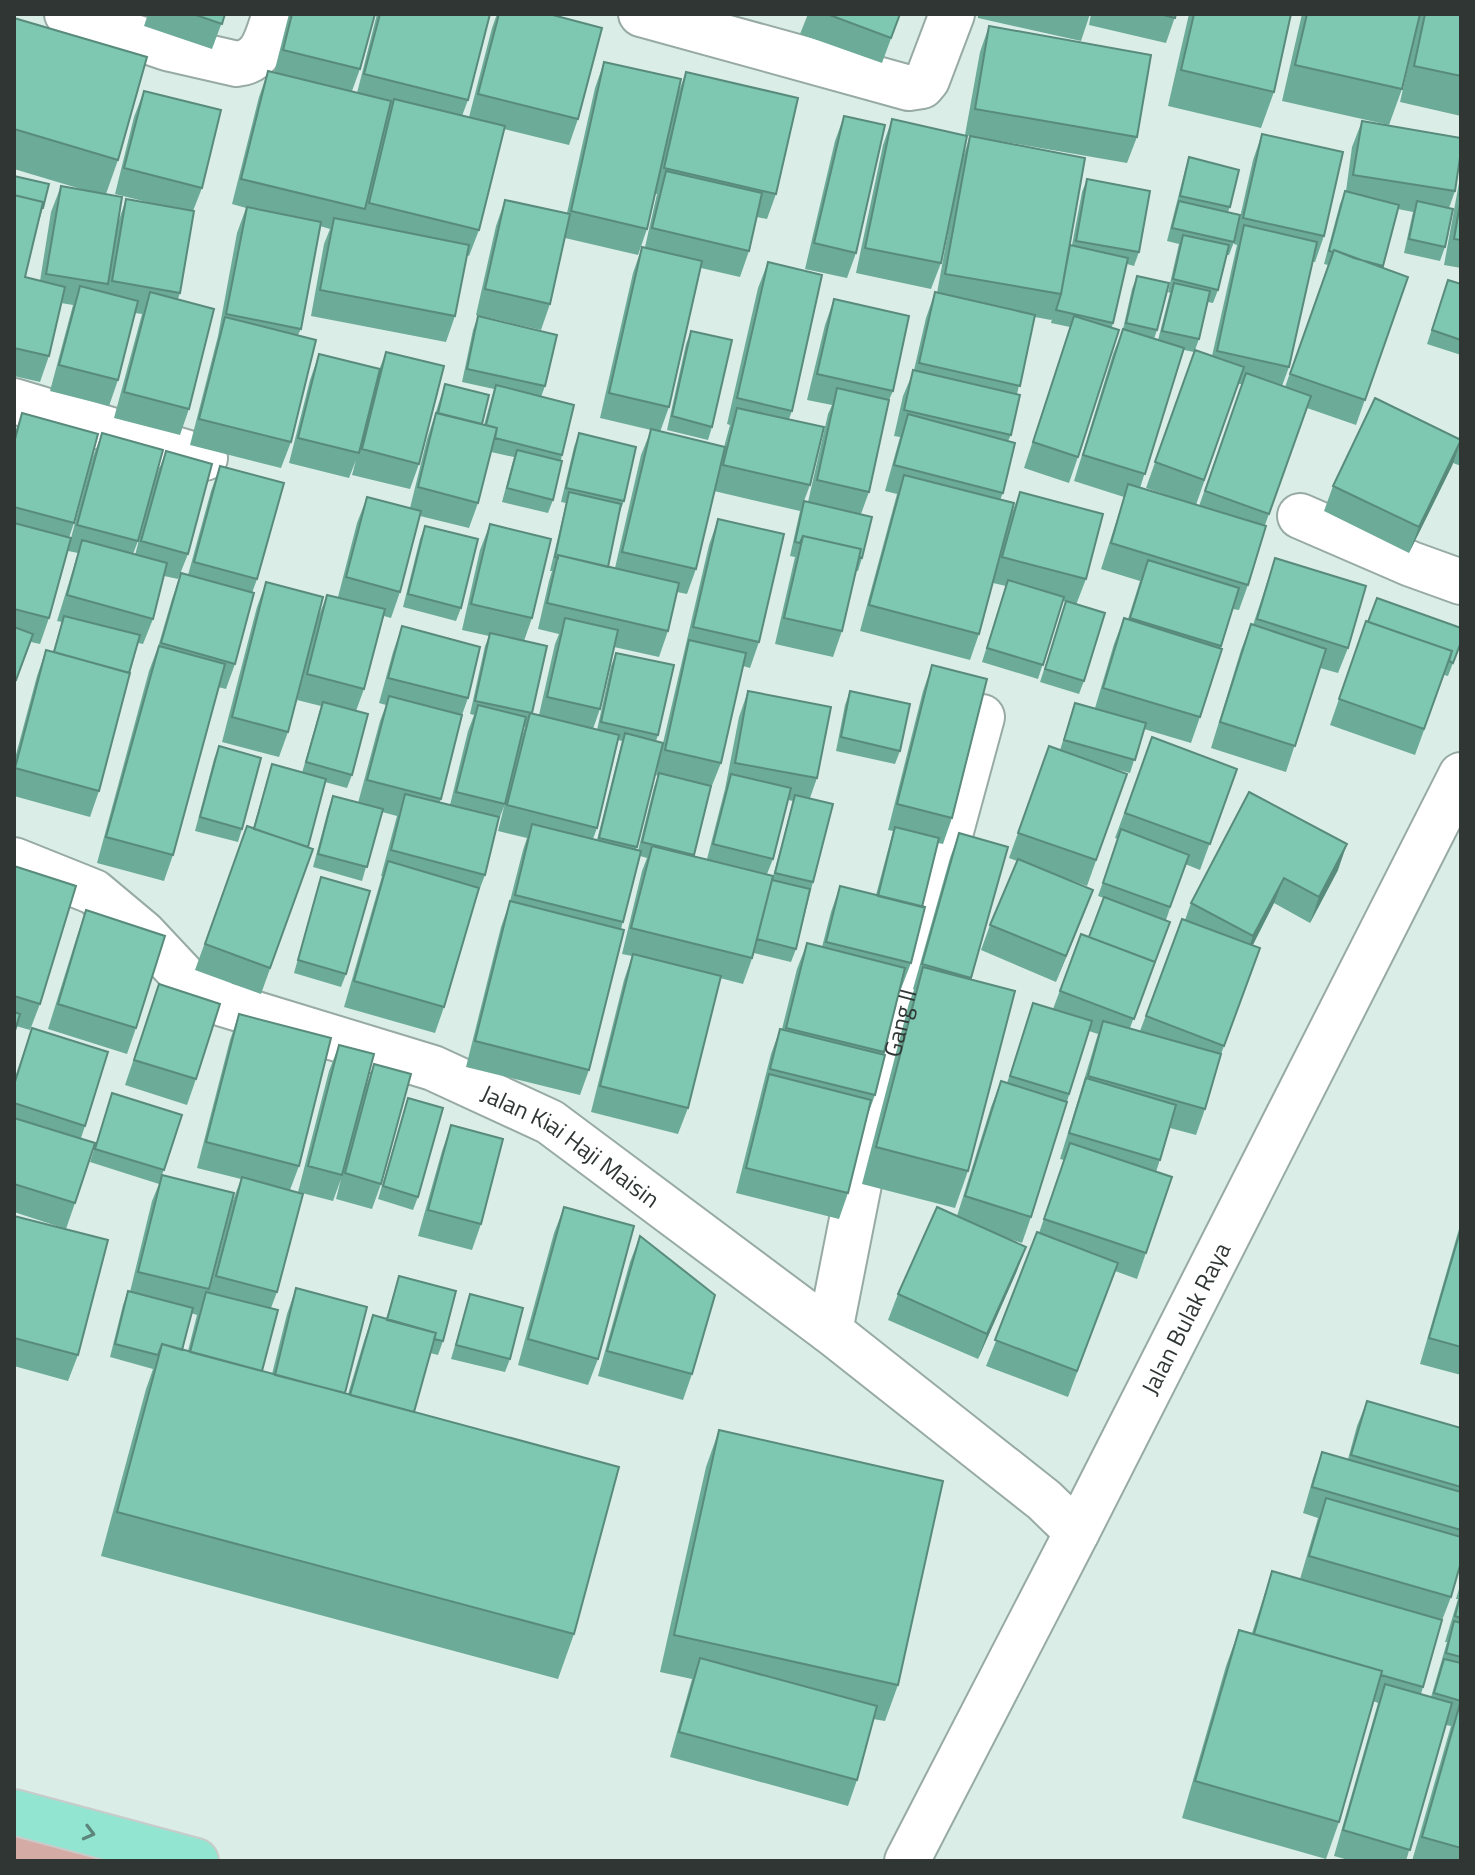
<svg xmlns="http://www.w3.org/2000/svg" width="1475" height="1875" font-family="'Titillium Web',sans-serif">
<rect width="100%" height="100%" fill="#daeee7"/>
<path fill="#d4aba5" d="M14 1812 196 1861H14Z"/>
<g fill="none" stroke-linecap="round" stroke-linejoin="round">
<defs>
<g id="minor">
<path d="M67 14 167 48 237 64C264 61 267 36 275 14"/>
<path d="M641 14 909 88 922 86 927 80 952 14"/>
<path d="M14 401 205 458"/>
<path d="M1300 516 1411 564 1461 582"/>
<path id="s1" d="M14 860 94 892 143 933 189 982 223 1004 433 1068 550 1122 830 1331 1044 1500 1077 1532"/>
<path id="s2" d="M830 1331 859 1184 903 1008 982 717"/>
<path id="s3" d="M907 1861 1077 1532 1461 775"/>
</g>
<path id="primary" d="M14 1812 196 1861"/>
</defs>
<use href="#minor" stroke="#97aaa3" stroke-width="48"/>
<use href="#primary" stroke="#c9cbca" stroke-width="48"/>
<use href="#minor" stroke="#fff" stroke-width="44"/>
<use href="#primary" stroke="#92e6d1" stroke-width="44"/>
</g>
<path fill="#6cab97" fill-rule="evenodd" d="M148 14H225L212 49 144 26Z
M289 14H375L360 69 352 91 357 93 377 14H490L468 100 462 116 469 117 492 28 497 14H549L578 119 569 145 504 129 479 230 469 256 467 255 455 316 446 342 311 316 324 244 330 229 320 226 301 329 298 335 291 442 281 468 190 445 218 336 237 233 246 208 232 204 259 97 268 71 274 73Z
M808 14H900L882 63 800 34Z
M978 14H1090L1081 41 978 18Z
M1091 14H1176L1166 43 1089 25Z
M1189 14H1291L1274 92 1261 128 1168 106Z
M1302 14H1420L1402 89 1389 125 1282 101Z
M1420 14H1461V116L1400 102Z
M14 18 118 160 106 194 119 220 126 199 159 205 115 194 134 117 144 91 202 188 193 211 180 293 178 299 189 409 180 435 114 418 142 314 135 313 118 380 109 406 50 391 73 305 61 303 49 356 40 382 14 376V176L43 208 39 221 25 277 40 281 51 212 61 186 91 192 14 169Z
M989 26 1137 137 1127 163 965 135 980 52Z
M604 62 677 96 686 72 776 194 767 219 757 217 749 251 740 277 701 268 669 407 660 432 724 447 730 425 727 424 758 288 768 262 792 411 789 419 810 485 804 501 808 502 828 414 832 405 807 400 825 325 834 299 893 391 889 400 869 492 861 514 862 558 858 571H856L842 631 833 657 775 644 795 557 790 556 800 511 714 491 696 569 687 594 677 592 668 631 659 657 614 647 600 709 593 729 597 730 611 666 616 653 658 735 656 741 663 743 709 545 718 519 759 642 750 668 743 666 721 763 711 788 694 856 707 859 725 789 739 717 748 691 817 778 810 798 813 882 796 949 791 962 754 953 743 984 720 978 688 1108 678 1134 591 1112 624 980 632 956 622 954 642 871 647 858 640 856 621 929 589 1070 580 1095 466 1067 501 927 510 901 523 850 527 838 498 831 521 739 525 727H524L505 804 498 822 485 875 477 896 444 1007 435 1033 344 1007 382 876H381L397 816 382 812 362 881 313 867 328 810 333 796 358 803 380 721 386 705 379 703 393 652 402 626 468 698 462 715 440 802 450 805 468 731 474 715 470 714 485 646 489 636 462 630 480 550 490 524 532 618 524 641 532 713 539 715 555 644 559 634 538 629 549 581 552 571H550L566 503 561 502 574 447 579 433 624 501 619 514 608 567 615 568 641 455 651 430 600 418 633 273 642 247H645L657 194H655L647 229 638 255 565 238 550 304 541 330 476 315 496 226 505 200 567 213 595 88ZM618 740 622 741 597 840 593 839 597 828ZM660 755 656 775 658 776 654 787 638 851 636 850ZM788 800 793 801 772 880 767 874 773 859Z
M844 116 856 253 847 278 805 269 835 141Z
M892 119 963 157 970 136 1069 250 1072 245 1082 192 1087 179 1139 252 1134 266 1127 264 1113 323 1078 457 1069 483 1024 468 1070 327 1051 323 1052 319 1051 320 1035 317 1017 394 1011 435 1008 441 1003 493 1000 500 979 634 970 660 860 631 897 494 885 491 900 437 894 436 903 396 914 370 926 318 935 292 937 293 955 194 941 263 931 289 856 273 883 145Z
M1362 121 1455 191 1449 208 1445 247 1440 261 1404 253 1413 212 1398 209 1382 268 1408 277 1356 425 1307 408 1265 525 1248 585 1239 610 1232 609 1200 717 1191 743 1144 729 1130 773 1107 767 1127 774 1087 886 1062 877 1093 890 1056 982 981 950 990 925 1017 861 1009 858 1049 746 1060 750 1075 703 1095 708 1114 644 1124 618 1128 619 1140 581 1101 569 1124 497 1074 481 1113 354 1123 329 1132 289 1137 276 1157 330 1154 339 1158 340 1170 293 1168 292 1179 244 1167 241 1185 170 1189 157 1230 207 1228 212 1234 242 1229 255H1226L1218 290 1213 303 1208 302 1199 339 1195 350 1212 356 1237 245 1234 244 1253 160 1262 134 1324 236 1315 262H1312L1289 367 1282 386 1285 387 1328 265 1324 264 1340 204 1346 191 1352 147ZM1184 350 1194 352 1146 488 1172 497 1140 488ZM1238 384H1242L1199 506 1196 505Z
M1461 172V268L1444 265Z
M1448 280 1461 284V355L1427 344Z
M478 316 545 386 541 397 562 455 553 500 548 513 502 502 514 457 491 452 478 503 469 528 420 516 400 592 391 618 384 616 364 689 356 711 352 775 347 788 325 782 308 847 313 849 261 994 195 970 247 826 253 828 272 764 302 773 321 706 297 700 317 620 327 595 338 597 357 523 367 497 410 508 427 439 445 384 482 424 484 425 494 389 462 382 473 330Z
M691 331 712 427 708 440 667 430 686 344Z
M386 352 419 464 410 489 352 475 356 460 349 478 289 463 310 380 319 354 379 370Z
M22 413 74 523 69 538H71L92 459 102 433 138 541 133 554 135 555 156 477 166 451 188 554 178 579 164 576 153 619 143 644 138 643 99 791 90 817 14 796V762L37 676 46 650 53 652 62 622 57 621 78 553 68 551 49 618 40 644 31 642 14 686V435Z
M1461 432V466L1453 463 1409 553 1324 511 1333 486 1458 439Z
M220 466 257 579 252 593 235 664 226 689 218 687 173 855 164 881 97 863 149 671 158 647 172 599 181 573 188 575 211 491Z
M1020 492 1086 579 1076 605 1084 681 1079 694 1040 682 1066 602 1063 601 1038 679 982 662 1006 586 993 583 1010 518Z
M425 526 461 608 456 621 403 607 420 539Z
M1275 558 1348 648 1338 673 1320 668 1286 772 1211 748 1241 650 1251 624 1253 625Z
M266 582 288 732 279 757 222 742 257 607Z
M1366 621 1461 642 1448 676 1444 675 1415 755 1330 725Z
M932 665 952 818 943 844 938 843 922 907 911 963 901 989 900 988 875 1095 868 1114 848 1193 839 1219 736 1193 771 1054 780 1029H782L797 969 807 943 822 947 831 912 840 886 876 895 893 831 888 830 923 691Z
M850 691 900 751 895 764 836 751 845 705Z
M1152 737 1237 769 1200 870 1185 864 1166 920 1170 922 1130 1028 1140 1031 1182 919 1185 920 1191 903 1249 792 1338 870 1310 923 1274 903 1253 945 1260 948 1220 1057 1205 1109 1196 1135 1170 1128 1156 1172 1172 1177 1137 1279 1115 1271 1068 1397 986 1366 1039 1233 1064 1160 1060 1159 1098 1034 1089 1031 1031 1217 1022 1243 1001 1236 1026 1247 1016 1273 978 1359 888 1320 898 1294 957 1216 991 1107 1001 1081 1007 1083 1033 1003 1053 1009 1081 934 1089 937 1104 898 1098 896 1118 839 1115 838Z
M219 746 242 829 238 842 195 831 214 759Z
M959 833 1008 847 971 980 968 1171 955 1208 862 1184 909 1003 914 990 913 989 950 858Z
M14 866 40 1004 30 1030 16 1026 14 1034Z
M321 877 346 974 341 987 294 973Z
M86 910 136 1028 127 1054 48 1029 77 936Z
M159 984 196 1079 187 1105 125 1085Z
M239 1014 299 1166 290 1190 277 1292 271 1308 262 1371 272 1374 287 1314 296 1288 345 1393 348 1394 364 1341 373 1315 386 1319 399 1276 443 1341 438 1355 430 1353 414 1412 574 1634 558 1679 101 1556 146 1389 153 1369 110 1357 123 1305 128 1291 130 1292 152 1201 159 1184 90 1162 112 1093 182 1115 162 1175 234 1193 209 1293 232 1203 241 1179 197 1168 230 1040ZM191 1313 197 1315 188 1351 182 1350Z
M32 1028 85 1126 81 1138 75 1203 66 1229 14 1212V1080Z
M339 1045 365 1089 374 1064 381 1184 372 1209 336 1199 341 1179 333 1201 298 1192 329 1071Z
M408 1098 418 1197 413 1210 378 1199Z
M451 1125 481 1224 472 1250 418 1236 442 1151Z
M564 1207 598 1359 588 1385 518 1365 554 1233Z
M14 1216 78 1355 68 1381 14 1366Z
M1461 1222V1375L1420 1364Z
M640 1236 692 1374 683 1400 598 1376 630 1262Z
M470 1294 510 1359 505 1372 451 1359Z
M1367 1401 1461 1428V1562L1451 1597 1441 1623 1421 1694 1431 1697 1447 1642H1445L1458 1599H1456L1461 1582V1861H1412L1451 1726 1446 1725 1406 1861H1352L1334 1856 1378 1703 1373 1701 1339 1822 1326 1859 1182 1818 1226 1666 1239 1630 1252 1633 1272 1571 1300 1579 1318 1518 1303 1513 1313 1478 1322 1452 1348 1459 1357 1426Z
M719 1430 898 1685 885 1721 873 1719 857 1780 848 1806 670 1757 692 1679 660 1672 706 1467Z"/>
<path fill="#588b7b" d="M1461 441 1452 466 1409 553 1419 527Z
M1347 844 1338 870 1310 923 1319 897Z
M1284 878 1274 903 1244 962 1253 936Z
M1093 890 1083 916 1056 982 1066 956Z
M1026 1247 1016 1273 978 1359 987 1334Z"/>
<path fill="#7ec7b0" stroke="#588b7b" stroke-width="2" d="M193 14H225L222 24Z
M292 14H375L360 69 283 50Z
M380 14H490L468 100 364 74Z
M499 14H549L602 28 578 119 478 94Z
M827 14H900L891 38Z
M1160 14H1176L1175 18Z
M1194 14H1291L1274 92 1181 70Z
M1307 14H1420L1402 89 1295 65Z
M1425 14H1461V76L1414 66Z
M14 18 147 57 118 160 14 129Z
M989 26 1151 55 1137 137 975 109Z
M604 62 681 79 647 229 571 211Z
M268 71 391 101 365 209 241 179Z
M686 72 798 98 776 194 664 168Z
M144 91 221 110 202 188 124 168Z
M394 99 505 126 479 230 369 203Z
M844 116 885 125 856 253 814 243Z
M892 119 967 136 941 263 865 248Z
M1362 121 1461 138V151L1455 191 1353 175Z
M1262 134 1343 152 1324 236 1243 218Z
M970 136 1085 158 1061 294 945 274Z
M1189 157 1239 170 1230 207 1180 196Z
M666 171 762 193 749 251 652 228Z
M14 176 49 184 43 208H42L43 202 14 195Z
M1087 179 1150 191 1139 252 1076 241Z
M61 186 122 197 108 284 46 274Z
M1345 191 1399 205 1383 266 1354 258 1334 250 1333 252 1329 251Z
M14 195 43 202 25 277 65 287 49 356 14 348Z
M1461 198V240L1454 239Z
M126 199 194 211 180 293 112 281Z
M505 200 570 214 550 304 485 289Z
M1179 201 1240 215 1234 242 1172 228Z
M1417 201 1453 209 1445 247 1409 239Z
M247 207 321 222 301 329 226 314Z
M334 218 469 245 455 316 320 290Z
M1244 225 1317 242 1289 367 1217 351Z
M1183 235 1229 245 1218 290 1173 279Z
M1070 245 1128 258 1113 323 1056 310 1061 294Z
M642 247 702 261 669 407 609 393Z
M1334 250 1408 277 1365 400 1290 374Z
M768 262 822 275 792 411 737 398Z
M1137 276 1169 283 1157 330 1126 323Z
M1448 280 1461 284V340L1432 330Z
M1174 283 1210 291 1199 339 1162 331Z
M80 286 138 301 118 380 59 365Z
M150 292 214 309 189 409 124 392Z
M935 292 1035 315 1020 386 919 363Z
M834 299 909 316 893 391 817 374Z
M478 316 557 335 545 386 467 369Z
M1074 316 1119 330 1078 457 1033 442Z
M225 317 316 340 291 442 199 419Z
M1123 329 1184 348 1145 474 1083 455Z
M691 331 732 340 712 427 672 416Z
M1195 350 1244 367 1204 480 1155 462Z
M386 352 444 366 419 464 362 449Z
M319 354 380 369 359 453 298 438Z
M913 370 1020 395 1011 435 904 410Z
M1246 373 1311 396 1269 514 1205 491Z
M445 384 489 395 482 424 438 413Z
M496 385 574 405 562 455 495 438 497 428 486 425Z
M837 388 889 400 869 492 817 480Z
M1375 398 1461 440 1419 527 1333 486Z
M737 408 824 427 810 485 723 465Z
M22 413 98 434 74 523 14 507V443Z
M436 413 497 428 478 503 418 487Z
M908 414 1015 443 1003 493 894 465Z
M651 429 725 447 696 569 622 552Z
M102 433 163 450 138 541 77 525Z
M579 433 636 447 624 501 566 488Z
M517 450 562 461 553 500 507 488Z
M166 451 212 464 188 554 141 541Z
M220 466 284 483 257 579 194 562Z
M904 475 1014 503 979 634 869 605Z
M1128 484 1266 526 1248 585 1111 543Z
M569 492 621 504 608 567 558 555V558L555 557Z
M1020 492 1103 514 1086 579 1002 557Z
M367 497 421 511 400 592 346 577Z
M804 501 872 517 862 558 859 557 861 549 803 536 800 543 795 542Z
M718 519 784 534 759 642 693 627Z
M14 523 71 538 49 618 14 609Z
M490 524 551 539 532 618 471 604Z
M425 526 478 539 461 608 408 594Z
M803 536 861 549 842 631 784 618Z
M82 540 167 563 153 619 67 595Z
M558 555 679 583 668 631 547 603Z
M1275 558 1366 586 1348 648 1257 619Z
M1148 560 1239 588 1221 646 1130 618Z
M181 573 254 593 235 664 161 643Z
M1008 580 1064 597 1043 665 987 648Z
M266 582 323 597 288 732 232 717Z
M327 595 385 609 364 689 307 674Z
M1377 598 1461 628V642L1453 663 1449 661 1452 651 1368 622Z
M1066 601 1105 613 1084 681 1045 669Z
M64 616 140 635 129 673 54 652Z
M565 618 618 630 600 709 547 697Z
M1124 618 1222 649 1200 717 1103 688Z
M1366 621 1452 651 1424 729 1339 699Z
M1251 624 1326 649 1295 746 1220 722Z
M402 626 480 647 468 698 388 678Z
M14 627 33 634 16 680 14 679Z
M490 633 547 646 532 713 475 701Z
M689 640 746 653 721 763 665 750Z
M159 646 225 664 173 855 106 837Z
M46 650 130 673 99 791 15 768Z
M616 653 674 665 658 735 601 722Z
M932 665 987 679 952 818 897 804Z
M748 691 831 707 817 778 735 763Z
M850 691 910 704 900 751 841 737Z
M389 696 462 715 441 799 367 780Z
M323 702 368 714 352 775 306 762Z
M1075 703 1146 723 1135 760 1064 740Z
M478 705 526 717 505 804 456 792Z
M530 713 619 735 597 828 507 805Z
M625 733 663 743 637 847 599 838Z
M1152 737 1237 769 1210 844 1125 813Z
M219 746 261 758 242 829 200 817Z
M1049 746 1127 774 1096 860 1018 833Z
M272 764 326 779 308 847 254 829Z
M659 773 711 786 694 855 642 842Z
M731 774 791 788 773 859 713 844Z
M1249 792 1347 844 1319 897 1284 878 1253 936 1191 903Z
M405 794 499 817 485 875 391 850Z
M795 795 833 804 813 882 775 873Z
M333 796 383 809 367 867 318 854Z
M532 824 641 851 623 922 515 895Z
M247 826 313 849 270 968 205 944Z
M895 827 939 838 922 907 878 896Z
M1121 829 1189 855 1170 907 1103 883Z
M959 833 1008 847 971 978 922 964Z
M652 846 773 876 752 958 631 928Z
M1018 859 1093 890 1066 956 990 925Z
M388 861 479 888 444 1007 354 981Z
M14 866 76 886 40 1004 14 996Z
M321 877 370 891 346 974 298 960Z
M772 880 810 889 796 949 757 939Z
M840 886 925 907 911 963 826 942Z
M1104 897 1170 922 1155 962 1089 937Z
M510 901 624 930 589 1070 475 1041Z
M86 910 165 936 136 1028 58 1004Z
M1182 919 1260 948 1224 1046 1146 1016Z
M1081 934 1155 962 1134 1019 1060 991Z
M807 943 905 968 884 1052 786 1028Z
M633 954 721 976 688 1108 600 1086Z
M923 967 1015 991 968 1171 876 1147Z
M159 984 220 1004 196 1079 134 1060Z
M1033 1003 1092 1021 1069 1094 1010 1076Z
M14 1012 20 1014 14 1034Z
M239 1014 331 1038 299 1166 206 1142Z
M1103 1021 1221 1054 1205 1109 1088 1076Z
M32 1028 108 1052 85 1126 14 1103V1085Z
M780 1029 885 1055 875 1095 770 1069Z
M339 1045 374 1054 342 1175 308 1166Z
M374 1064 411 1074 381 1184 345 1173Z
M769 1074 871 1100 848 1193 746 1168Z
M1086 1078 1176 1105 1160 1160 1069 1133Z
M1001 1081 1067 1102 1031 1217 965 1196Z
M112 1093 182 1115 164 1170 95 1149Z
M408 1098 443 1108 418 1197 383 1186Z
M14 1118 95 1143 75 1203 14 1184Z
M451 1125 503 1139 481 1224 428 1210Z
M1070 1143 1172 1177 1146 1253 1044 1219Z
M162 1175 234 1193 209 1289 138 1272Z
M242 1177 303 1194 277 1292 216 1276Z
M564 1207 634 1226 598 1359 528 1339Z
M937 1207 1026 1247 987 1334 898 1294Z
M14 1216 108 1240 78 1355 14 1338Z
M1461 1228V1347L1429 1338Z
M1037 1232 1118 1263 1077 1371 995 1340Z
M640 1236 715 1295 692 1374 607 1351Z
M399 1276 456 1291 443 1341 434 1339 436 1333 387 1320Z
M296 1288 367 1307 345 1393 275 1375Z
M128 1291 193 1308 182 1350 162 1344 158 1355 115 1344Z
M206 1292 278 1310 262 1371 190 1352Z
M470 1294 523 1308 510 1359 456 1345Z
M373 1315 436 1333 414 1412 350 1395Z
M162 1344 619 1467 574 1634 117 1512Z
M1367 1401 1461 1428V1487L1351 1455Z
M719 1430 943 1481 898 1685 674 1635Z
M1322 1452 1461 1492V1530L1312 1487Z
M1326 1498 1461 1537V1562L1451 1597 1309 1556Z
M1272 1571 1442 1620 1423 1687 1381 1675 1382 1671 1254 1634Z
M1461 1593V1618L1455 1616Z
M1454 1621 1461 1623V1657L1446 1653Z
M1239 1630 1382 1671 1339 1822 1195 1781Z
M700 1658 877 1706 857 1780 679 1732Z
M1444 1659 1461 1663V1701L1434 1693Z
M1385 1684 1452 1703 1410 1850 1343 1830Z
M1461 1700V1848L1422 1837Z"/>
<defs><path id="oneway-chevron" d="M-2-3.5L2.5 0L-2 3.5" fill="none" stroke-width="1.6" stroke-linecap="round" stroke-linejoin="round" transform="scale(2)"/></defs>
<use stroke="#5c857b" href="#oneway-chevron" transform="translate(89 1833) rotate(15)"/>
<g text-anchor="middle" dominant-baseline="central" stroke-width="7" stroke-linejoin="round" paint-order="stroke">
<g font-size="24" fill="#2f3634" stroke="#daeee7">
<text stroke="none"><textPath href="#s2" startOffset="316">Gang II</textPath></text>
<text stroke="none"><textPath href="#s1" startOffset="636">Jalan Kiai Haji Maisin</textPath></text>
<text stroke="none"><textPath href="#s3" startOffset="610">Jalan Bulak Raya</textPath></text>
</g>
</g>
<rect width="1475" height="1875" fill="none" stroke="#2f3634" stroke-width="32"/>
</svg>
